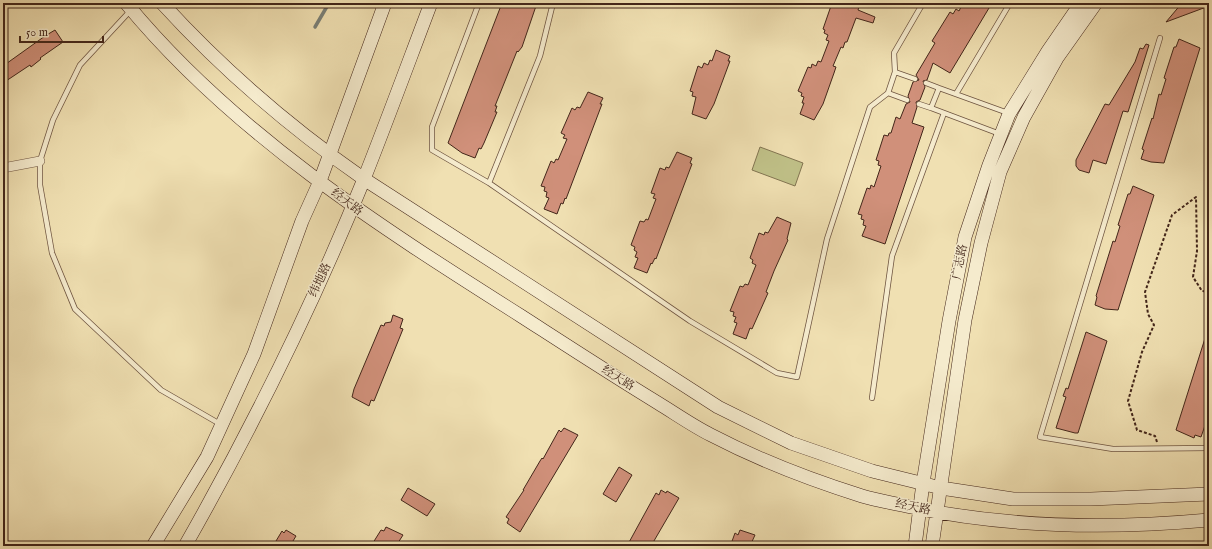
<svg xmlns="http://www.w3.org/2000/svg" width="1212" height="549" font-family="'IM FELL English','Noto Serif SC',serif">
<rect width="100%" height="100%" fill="#f0e0b2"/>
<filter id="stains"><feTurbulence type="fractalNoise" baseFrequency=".005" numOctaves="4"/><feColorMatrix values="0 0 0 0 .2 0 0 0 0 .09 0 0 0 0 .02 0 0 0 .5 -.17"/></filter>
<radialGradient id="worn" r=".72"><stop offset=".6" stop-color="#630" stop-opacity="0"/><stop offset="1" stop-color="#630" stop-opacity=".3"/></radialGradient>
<path fill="#c0c188" stroke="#827451" d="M760 147 803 163 795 186 752 170Z"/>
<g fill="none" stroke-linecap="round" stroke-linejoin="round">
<path stroke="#797f76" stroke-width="3.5" d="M315 27 329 3"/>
</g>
<path fill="#d0907a" stroke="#43261a" d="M502 3H537L522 47 518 52 517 51 495 106H497L495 112H497L484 143 481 149 479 148 475 158 462 153 448 143Z
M832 3H860L858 10 875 17 873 23 856 18 847 42H845L843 48 841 47 833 66 836 67 834 73 823 104 814 120 800 114 804 103H802L804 97 801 96 802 93 798 91 808 67 811 68 812 64 816 66 818 61 821 62 829 41 826 40 828 35 824 33 825 30 823 29Z
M963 3H992L950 73 933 63 927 80 923 81 925 87 920 100 916 102 917 107 912 123 924 127 885 244 862 236 866 226 863 225 864 220 861 219 862 215 858 214 867 188 870 189 871 185 874 187 881 166 878 165 879 161 876 160 884 135 888 136 889 133H891L896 117 900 119 906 104 910 102 908 96 913 82 919 80 916 75 935 43 932 41 937 33 950 12 953 14 956 9 959 11Z
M1182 3H1209V6L1166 22Z
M55 30 63 42 40 58 41 59 31 67 30 65 6 81 3 77V66L45 36Z
M1179 39 1200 48 1164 163 1151 162 1141 159 1144 150 1142 149 1152 118 1153 119 1159 94 1161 95 1166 79 1164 78 1174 47H1176Z
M1146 44 1149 45 1128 112 1123 111 1106 164 1093 160 1089 173 1079 170 1076 166V160L1105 104 1109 105 1135 62 1140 48 1143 49Z
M716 50 730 56 728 61H730L714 104 706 119 692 114 696 97 692 96 693 92 690 91 698 66 702 68 704 63 708 65 710 60 712 61Z
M588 92 603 98 600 104H602L566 199 565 198 563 204 561 203 557 214 544 209 549 198 546 197 547 192 544 191 545 187 541 186 551 161 554 163 556 159 558 160 567 139 563 138 565 135 561 133 572 108 575 110 577 107 580 108Z
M677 152 692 158 690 163 692 164 656 259 655 258 652 264 651 263 647 273 634 268 638 258 635 257 637 252 634 250 635 247 631 245 640 221 644 222 646 219 648 220 656 199 653 198 655 194 651 193 660 168 665 170 666 167 669 168Z
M1133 186 1154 195 1118 310 1105 309 1095 305 1097 297 1096 296 1113 241 1115 242 1120 226 1118 225 1128 194H1130Z
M777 217 791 223 787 239 788 240 774 271 766 292 768 293 752 329 750 328 746 339 733 334 737 323 734 322 736 317 733 316 734 312 730 311 740 286 743 287 745 284 748 285 756 265 752 263 753 260 750 258 759 233 764 235 765 232 768 233Z
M393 315 403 319 400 328 403 329 374 401 371 400 369 406 352 397 354 389 381 325 384 326 385 323 391 322Z
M1086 332 1107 341 1078 433H1075L1056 428 1066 397 1063 396 1066 388 1068 389Z
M1207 332H1209V414L1201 437 1195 435 1194 438 1176 430Z
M564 428 578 435 520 532 507 523 509 519 506 517 524 490H523L540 461 542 458 543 459 559 430 561 432Z
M619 467 632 475 616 502 603 494Z
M408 488 435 504 427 516 401 500Z
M661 490 666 493 667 491 679 498 651 546H627L656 493 659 495Z
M386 527 403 535 396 546H371L381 530 384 531Z
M286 530 296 536 290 546H273L282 531 284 533Z
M740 530 755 535 750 546H736L731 544 735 533 738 535Z"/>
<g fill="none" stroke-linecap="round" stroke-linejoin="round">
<defs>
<path id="lane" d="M479 3 432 127V150L489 183 690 321 777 373 797 377 827 239 870 107 888 93 907 100
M131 10 80 65 53 120 40 161V185L52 253 75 309 161 390 220 424
M1160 38 1040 437 1113 449 1209 448
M915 79 895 72 894 53 923 3
M926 83 939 88
M888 93 895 72
M956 94 1010 3
M919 104 931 108
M1000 134 931 108 939 88 1008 113
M489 183 540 56 553 3
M872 398 892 256 944 113"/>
<path id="street" d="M3 168 40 161"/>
<path id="secondary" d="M126 3C234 134 379 226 521 316 566 345 612 375 658 403 676 414 693 426 711 435 759 460 811 480 862 496 878 501 895 503 911 507 1009 528 1110 529 1209 520
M162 3C224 71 288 126 364 179L718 407 791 443 872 471 941 488 1013 499H1091L1209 494
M153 546 207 457 254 354 302 221 320 181 385 3
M185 546C252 428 313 305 364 179 387 121 409 61 431 3
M915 546 923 483 949 321 965 237 989 165 1009 114 1048 51 1081 3
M932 546 965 320 981 243 1000 172 1024 117 1057 58 1096 3"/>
</defs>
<use href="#lane" stroke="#6e5440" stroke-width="6"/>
<use href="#street" stroke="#6e5440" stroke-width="10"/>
<use href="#secondary" stroke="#43261a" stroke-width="14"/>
<path stroke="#43261a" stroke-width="2" stroke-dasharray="3 2" stroke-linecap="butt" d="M1157 442 1155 436 1137 430 1128 401 1142 352 1154 325 1148 314 1145 292 1172 215 1196 197 1197 251 1193 277 1202 291 1209 292"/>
<use href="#lane" stroke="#f5ebcd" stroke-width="4.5"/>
<use href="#street" stroke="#f5ebcd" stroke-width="9"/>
<use href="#secondary" stroke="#f5ebcd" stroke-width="13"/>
</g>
<g text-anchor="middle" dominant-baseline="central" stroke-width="3" stroke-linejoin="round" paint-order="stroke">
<g font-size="12" fill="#43261a" stroke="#f5ebcd">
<text transform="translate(347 202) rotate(37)">经天路</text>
<text transform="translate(960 262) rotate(-79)">广志路</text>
<text transform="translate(320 280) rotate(-65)">纬地路</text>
<text transform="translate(618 378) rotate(32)">经天路</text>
<text transform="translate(913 507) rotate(12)">经天路</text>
</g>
</g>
<rect width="1212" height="549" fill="none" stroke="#f0e0b2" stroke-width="16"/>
<rect x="4" y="4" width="1204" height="541" fill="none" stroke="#43261a" stroke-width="2"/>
<rect x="8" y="8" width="1196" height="533" fill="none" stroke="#43261a"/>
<path d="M20 36v6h83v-6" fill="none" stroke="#43261a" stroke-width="2"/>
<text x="26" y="36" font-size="12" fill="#43261a" stroke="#f5ebcd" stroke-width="3" paint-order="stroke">50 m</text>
<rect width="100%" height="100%" filter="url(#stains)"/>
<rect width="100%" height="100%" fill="url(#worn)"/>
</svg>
